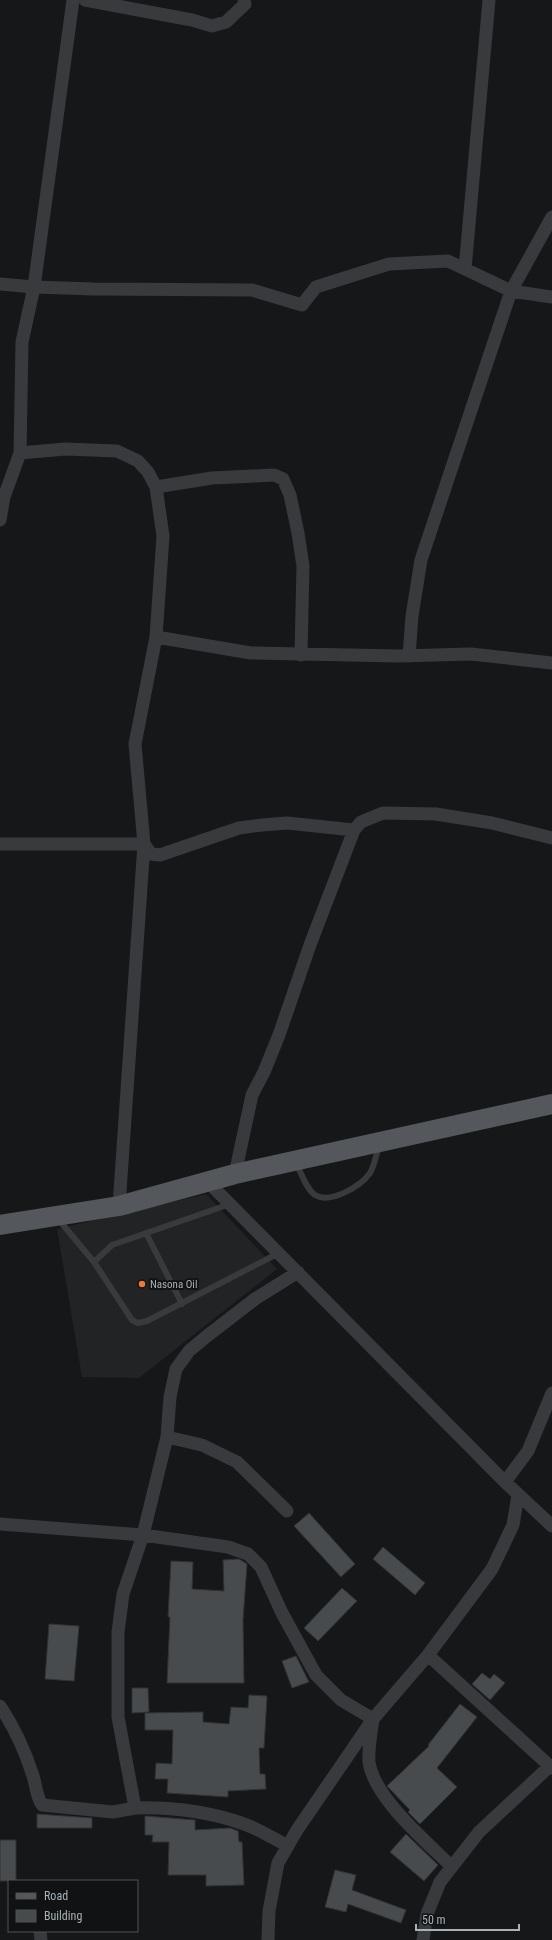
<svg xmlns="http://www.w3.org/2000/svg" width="552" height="1940" font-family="'Roboto Condensed',sans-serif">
<rect width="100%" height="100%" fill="#161718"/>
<path fill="#222325" d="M206 1194 277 1269 139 1378 82 1377 57 1229Z"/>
<path fill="#484b4e" stroke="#303234" d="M309 1513 355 1564 341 1577 294 1526Z
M383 1547 425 1583 415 1595 373 1559Z
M239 1559 247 1564 243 1620 244 1683H167L170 1617H168L171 1561 193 1562 192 1589 224 1591 223 1560Z
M342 1588 357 1601 318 1641 304 1628Z
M49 1624 79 1626 74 1681 45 1679Z
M296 1656 309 1682 292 1688 282 1661Z
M482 1673 490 1679 494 1674 505 1683 490 1700 472 1684Z
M132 1688H148L149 1712 132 1713Z
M249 1695 267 1696 264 1748H259L260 1774H265L266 1789 228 1791V1797L167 1793 168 1779H155L156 1763 172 1764 173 1730H145V1713L203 1712V1722L229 1724 231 1707 248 1708Z
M460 1704 477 1717 437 1768 457 1787 420 1824 408 1812 410 1810 387 1786 429 1746 428 1745Z
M37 1814 92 1818V1828H37Z
M145 1816 195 1820V1830L230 1828 238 1831 239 1842H242L244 1885 206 1886V1875H168L169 1842H152L153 1835H145Z
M406 1834 438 1865 424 1881 390 1852Z
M0 1840H16V1881H0Z
M335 1870 356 1875 352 1890 406 1910 401 1923 348 1904 346 1912 325 1907Z"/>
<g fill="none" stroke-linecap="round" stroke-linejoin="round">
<path stroke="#383a3d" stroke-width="6" d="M296 1163C301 1172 306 1189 315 1195 330 1204 360 1187 370 1173 374 1167 376 1155 379 1147
M59 1220 94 1262 112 1245 230 1204
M146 1233 182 1304
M94 1262 132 1320 138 1323 147 1321 279 1253"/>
<path stroke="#383a3d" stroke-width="13" d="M85 0 192 20 212 26 226 22 245 4 244 0
M465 269 489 0
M0 284 34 287 94 289 252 290 302 305 316 287 389 264 448 261 511 291 552 297
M20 453 65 449 117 451 138 461 148 472 156 487 163 536 156 637 135 744 144 844 119 1206
M156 487 212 478 274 475 283 479 290 495 298 533 303 566 301 655
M0 520 4 497 20 453 22 342 34 287 73 0
M156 637 251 653 398 656 471 654 552 663
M409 656 412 616 421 560 447 482 511 291 552 217
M0 844H144L151 854 160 855 239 828 262 825 287 823 354 830
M235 1174 252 1095 264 1072 279 1035 310 945 354 830 361 822 383 813 436 814 492 823 552 838
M207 1181 505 1482 552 1526
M167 1437 202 1445 237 1462 287 1511
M505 1482 528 1451 552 1393
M0 1524 143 1535 228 1547 248 1554 261 1567 282 1613 316 1675 341 1700 373 1719C371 1733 368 1749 369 1762 374 1798 426 1841 452 1867
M428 1655 552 1768
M0 1706C14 1727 24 1748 32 1773 36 1783 36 1796 42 1805L113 1812 135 1808
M288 1846C274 1839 259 1829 244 1824 207 1811 173 1807 135 1808L118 1717V1632L123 1594 143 1535 167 1437 170 1397 176 1369 189 1351 207 1336 255 1299 298 1272
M40 1931 41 1940
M268 1940 269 1911 278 1863 297 1830 373 1719 428 1655 492 1569 513 1525 518 1495
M423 1940 427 1914 440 1882 479 1832 550 1766"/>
<path stroke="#54585c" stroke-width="20" d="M0 1225 119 1206 235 1174 552 1104"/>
</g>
<circle fill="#ec793a" stroke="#111213" stroke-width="1.5" cx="142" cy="1284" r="4"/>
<g text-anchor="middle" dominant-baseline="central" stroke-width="4" stroke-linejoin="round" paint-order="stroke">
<g font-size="11" fill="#a9b2b8" stroke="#111213" text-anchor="start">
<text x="150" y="1284">Nasona Oil</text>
</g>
</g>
<rect x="8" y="1880" width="130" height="52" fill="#111213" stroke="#4e5255"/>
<rect x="16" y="1893" width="20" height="6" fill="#54585c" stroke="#4e5255"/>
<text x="44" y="1900" font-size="12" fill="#a9b2b8">Road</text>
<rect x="16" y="1910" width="20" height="12" fill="#484b4e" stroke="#4e5255"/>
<text x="44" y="1920" font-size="12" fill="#a9b2b8">Building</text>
<path d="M416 1924v6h103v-6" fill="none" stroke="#a9b2b8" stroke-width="2"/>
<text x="422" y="1924" font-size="12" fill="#a9b2b8" stroke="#111213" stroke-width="3" paint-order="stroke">50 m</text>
</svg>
